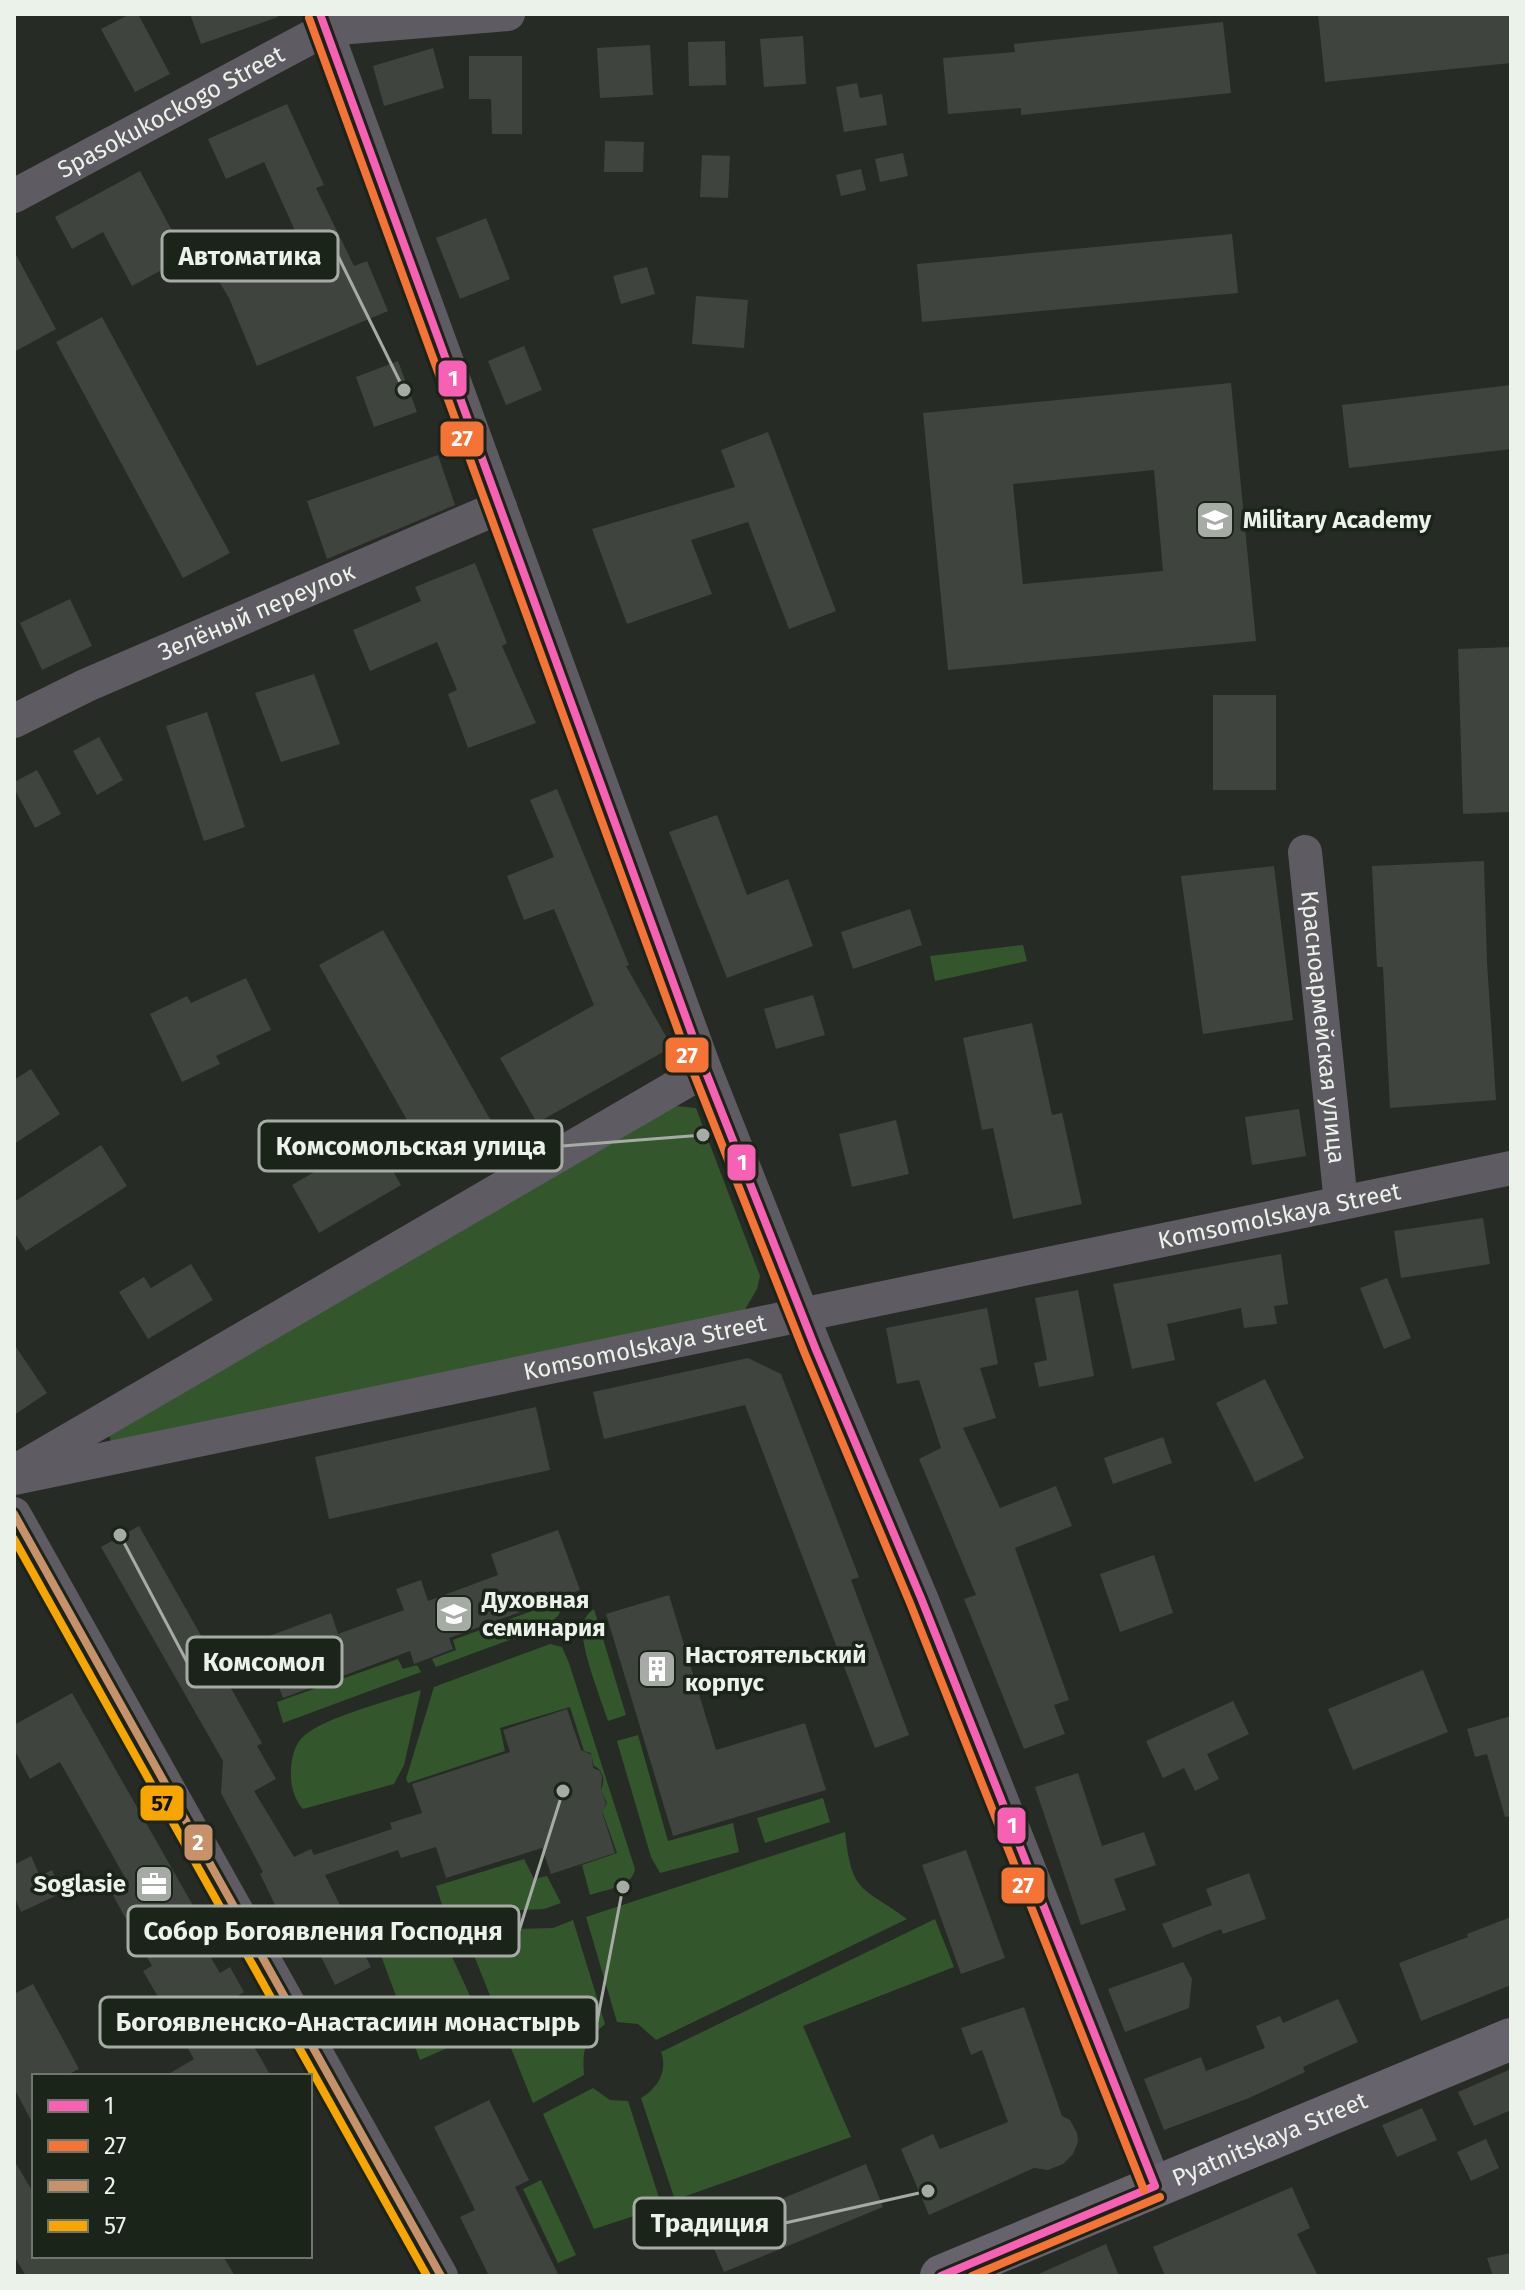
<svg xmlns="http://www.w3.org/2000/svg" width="1525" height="2290" font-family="'Fira Sans',sans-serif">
<rect width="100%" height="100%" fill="#262b25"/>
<path fill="#34562d" d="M1023 945 1027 961 935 981 930 956Z
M676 1106 696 1108 760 1276 757 1289 744 1311 114 1450 106 1427Z
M567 1598 558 1616 545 1627 436 1667 432 1659 456 1650 453 1640Z
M594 1609 626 1715 608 1721C601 1699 579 1645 583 1625 585 1617 588 1613 594 1609Z
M550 1644 562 1647 569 1663 635 1869C632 1888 606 1889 590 1895L582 1865 617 1853 602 1811 607 1803 601 1790C605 1781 604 1770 594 1766L591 1753 584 1751 570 1707 500 1728 505 1751 408 1783 406 1779 434 1687Z
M398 1659 403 1669 417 1665 421 1672 283 1723 277 1702Z
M421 1690 404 1765 394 1784 303 1809C293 1798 290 1783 291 1768 292 1756 295 1743 305 1735 326 1717 392 1700 421 1690Z
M638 1735 668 1841 733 1823 739 1852 660 1873 651 1857 617 1741Z
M823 1798 830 1822 765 1843 757 1818Z
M845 1832C852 1895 861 1885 907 1919L656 2040 638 2024 617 2022 586 1917Z
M524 1859 534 1879 547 1876 561 1903 544 1909 445 1914 436 1886Z
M935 1919 954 1967 803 2026 851 2137 675 2200 641 2098C658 2088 668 2071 661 2052Z
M573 1920 605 2024C585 2042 582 2047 584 2075L533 2103 471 1948 474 1935 485 1930 553 1928Z
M434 1933 443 1937 481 2020 479 2034 420 2060 374 1937Z
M593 2088 610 2100 628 2101 662 2207 594 2229 543 2114Z
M541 2180 576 2255 558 2263 523 2189Z"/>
<path fill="#3f443f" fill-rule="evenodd" d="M130 14H138L170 74 135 92 101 29Z
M190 14H277L278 17 201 44Z
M1318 14H1511V63L1325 82Z
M1223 22 1231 93 1021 115V108L948 114 943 58 1015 52 1014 44Z
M803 36 806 84 764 87 760 39Z
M725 41 726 85 689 86 688 42Z
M650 45 653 95 600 98 597 48Z
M433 48 444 88 384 106 373 66Z
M469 56H522V134H492L491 99H469Z
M857 83 860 98 882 94 887 125 844 132 836 87Z
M287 104 324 185 316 188 354 266 367 261 388 311 257 366 229 298 214 273 296 233 264 162 226 179 208 139Z
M605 141 644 142 643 172H604Z
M903 153 908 176 880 182 875 159Z
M702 155 730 156 728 198 700 197Z
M861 169 866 190 841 196 836 175Z
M140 171 186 257 132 286 103 232 72 249 55 217Z
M486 218 510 279 460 299 436 238Z
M1232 234 1238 293 922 322 917 264Z
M14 251 56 329 14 352Z
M647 267 655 294 621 304 613 276Z
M696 296 748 300 744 348 692 344Z
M102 317 230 553 183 578 56 342Z
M524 346 542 390 506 405 488 361Z
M398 361 417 412 374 427 356 377Z
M1231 383 1256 641 948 670 923 413ZM1154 470 1163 571 1023 584 1013 484Z
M1511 385V449L1349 468 1342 405Z
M768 432 836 611 789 629 748 522 691 540 712 594 627 624 592 529 735 487 721 450Z
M438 455 455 505 327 559 307 501Z
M475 563 507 643 502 646 536 723 468 748 448 694 457 690 437 642 370 671 353 630 421 601 415 587Z
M70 599 92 646 42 670 20 623Z
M1511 647V812L1463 814 1458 649Z
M314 674 340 744 281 762 255 693Z
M1213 695H1276V790H1213Z
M207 712 245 827 204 841 166 726Z
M99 737 123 780 97 795 73 751Z
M37 770 61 814 35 828 14 788V782Z
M557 789 629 965 626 966 672 1047 537 1123 500 1058 594 1005 554 909 524 920 507 876 554 857 530 800Z
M717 815 747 895 788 879 813 946 727 978 669 832Z
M1484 861 1487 962 1496 1100 1390 1108 1383 967H1377L1372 866Z
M1274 866 1293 1020 1203 1034 1181 876Z
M910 909 922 945 853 969 841 932Z
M383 930 499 1135 436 1171 319 965Z
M246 978 271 1030 216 1056 220 1064 182 1082 150 1014 187 996 191 1003Z
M813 995 825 1035 776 1049 764 1009Z
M1032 1023 1052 1115 1062 1113 1082 1204 1013 1219 993 1128 982 1130 963 1038Z
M31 1069 60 1114 14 1144V1080Z
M1299 1109 1306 1156 1252 1165 1245 1117Z
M896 1120 909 1174 852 1187 839 1134Z
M101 1145 127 1186 26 1251 14 1232V1202Z
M379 1147 401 1185 319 1233 292 1185 333 1161 338 1171Z
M1483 1218 1490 1264 1401 1278 1394 1231Z
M1281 1254 1288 1304 1274 1306 1277 1324 1244 1328 1241 1308 1167 1324 1175 1360 1132 1369 1113 1284Z
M191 1264 213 1300 148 1339 119 1292 144 1277 151 1288Z
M1387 1278 1411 1338 1384 1349 1360 1288Z
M1078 1290 1094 1376 1039 1387 1034 1363 1047 1360 1035 1298Z
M987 1308 998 1364 980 1368 996 1418 963 1428 1000 1508 1056 1486 1072 1526 1015 1548 1069 1700 1054 1705 1065 1734 1024 1749 964 1599 976 1595 919 1459 941 1448 919 1380 897 1384 886 1328Z
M14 1344 47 1393 14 1415Z
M748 1358 781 1374 859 1577 851 1580 909 1735 875 1748 745 1405 604 1439 593 1392Z
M1265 1379 1304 1458 1255 1482 1216 1403Z
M536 1407 550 1470 329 1519 315 1457Z
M1163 1437 1172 1463 1113 1484 1104 1458Z
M139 1526 262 1743 257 1746 276 1779 254 1791 294 1857 311 1849 314 1855 392 1829 390 1823 422 1813 412 1784 510 1752 503 1730 567 1709 581 1750 592 1755 593 1768 600 1771 602 1776 601 1789 606 1803 602 1812 615 1853 551 1874 542 1848 446 1878 436 1847 401 1858 398 1850 325 1875 371 1967 335 1985 298 1910 281 1917 260 1874 263 1872 221 1793 223 1761 101 1547Z
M558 1530 580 1590 449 1638 453 1649 414 1664 410 1651 283 1698 261 1639 331 1613 338 1634 404 1610 396 1589 421 1580 428 1601 498 1575 491 1554Z
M1154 1555 1173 1613 1120 1632 1100 1574Z
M669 1595 716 1750 805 1723 826 1790 673 1836 606 1614Z
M1423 1670 1448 1732 1353 1770 1328 1709Z
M72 1693 199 1916 189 1921 220 1973 230 1967 244 1992 228 2002 271 2076H165L194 2059 143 1971 152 1966 110 1890 127 1881 60 1762 30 1779 14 1749V1725Z
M1233 1701 1249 1734 1207 1754 1219 1779 1195 1791 1184 1768 1163 1778 1146 1741Z
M1511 1716V1816L1505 1817 1487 1754 1475 1757 1467 1729Z
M1078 1773 1102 1846 1144 1832 1156 1865 1114 1879 1126 1910 1081 1925 1035 1787Z
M966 1850 1005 1958 961 1974 922 1865Z
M31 1856 40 1876 52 1870 62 1893 21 1912 14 1896V1865Z
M1249 1873 1266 1919 1223 1934 1221 1929 1173 1948 1162 1924 1212 1905 1206 1889Z
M1511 1917V1985L1421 2021 1399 1963 1468 1937 1467 1934Z
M1183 1962 1192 1979 1189 2008 1125 2032 1108 1989Z
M33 1984 79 2069 65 2076H34V2126L14 2088V1994Z
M1338 1999 1358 2042 1303 2067 1305 2072 1249 2098 1164 2130 1144 2079 1201 2057 1206 2071 1265 2048 1256 2026 1280 2016 1283 2023Z
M1024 2007 1062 2116 1070 2120 1077 2133 1078 2142 1073 2154 1063 2164 1048 2170 1034 2168 929 2215 901 2149 933 2134 940 2149 1008 2122 982 2050 971 2055 961 2028Z
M1511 2069V2110L1474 2126 1458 2092Z
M489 2100 529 2180 515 2187 559 2276H489L460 2217 475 2210 434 2127Z
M1422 2108 1437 2140 1397 2157 1382 2125Z
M1486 2139 1499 2168 1471 2181 1457 2152Z
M14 2160 34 2194V2256H223L235 2276H26L14 2256Z
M866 2164 883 2207 724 2272 706 2230Z
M1292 2187 1310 2228 1297 2234 1318 2276H1165L1153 2247Z
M1106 2244 1119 2276H1034Z
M1511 2253V2276H1493L1487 2258Z"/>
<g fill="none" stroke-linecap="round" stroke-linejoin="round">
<g stroke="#5e5b62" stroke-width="34">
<path d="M320 14 705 1070 816 1350 921 1598 1155 2186"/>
<path id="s1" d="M14 196 326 29 508 14"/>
<path id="s2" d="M14 721 87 685 500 507"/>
<path id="s3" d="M1305 852 1341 1203"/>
<path d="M21 1468 705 1070"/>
<path id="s4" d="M14 1478 1511 1168"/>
<path d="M14 1514 441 2276"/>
</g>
<path stroke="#67636c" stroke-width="42" id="s5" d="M941 2276 1511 2039"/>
<defs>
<path id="bus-1" d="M320 14 705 1070 816 1350 921 1598 1155 2186
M941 2276 1155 2186"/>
<path id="bus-2" d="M309 18 694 1074 805 1354 910 1603 1144 2190
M972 2276 1160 2197"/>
<path id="bus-3" d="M14 1514 441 2276"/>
<path id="bus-4" d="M14 1539 427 2276"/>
</defs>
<use href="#bus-1" stroke="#1b2419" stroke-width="14"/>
<use href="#bus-2" stroke="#1b2419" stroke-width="14"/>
<use href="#bus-3" stroke="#1b2419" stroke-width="14"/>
<use href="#bus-4" stroke="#1b2419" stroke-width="14"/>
<use href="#bus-1" stroke="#f860b3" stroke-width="8"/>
<use href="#bus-2" stroke="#f57335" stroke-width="8"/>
<use href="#bus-3" stroke="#c7916a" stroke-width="8"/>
<use href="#bus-4" stroke="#f7a600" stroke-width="8"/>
</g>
<defs>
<symbol id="university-square" viewBox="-11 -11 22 22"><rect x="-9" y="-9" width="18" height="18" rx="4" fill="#a6aca5" stroke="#1b2419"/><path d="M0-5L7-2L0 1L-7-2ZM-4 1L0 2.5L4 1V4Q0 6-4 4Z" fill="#fff"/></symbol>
<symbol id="building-square" viewBox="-11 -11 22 22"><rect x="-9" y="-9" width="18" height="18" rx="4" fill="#a6aca5" stroke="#1b2419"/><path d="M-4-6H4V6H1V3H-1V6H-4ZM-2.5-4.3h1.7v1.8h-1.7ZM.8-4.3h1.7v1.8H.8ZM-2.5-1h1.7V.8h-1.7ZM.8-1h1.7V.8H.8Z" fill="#fff"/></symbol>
<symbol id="office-square" viewBox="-11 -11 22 22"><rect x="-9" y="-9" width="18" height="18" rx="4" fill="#a6aca5" stroke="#1b2419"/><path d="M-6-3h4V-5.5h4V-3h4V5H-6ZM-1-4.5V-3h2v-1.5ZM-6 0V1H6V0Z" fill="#fff"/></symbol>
</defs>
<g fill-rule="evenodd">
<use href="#university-square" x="1193" y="498" width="44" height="44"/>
<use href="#university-square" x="432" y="1592" width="44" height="44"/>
<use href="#building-square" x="635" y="1647" width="44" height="44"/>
<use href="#office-square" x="132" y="1862" width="44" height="44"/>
</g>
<g text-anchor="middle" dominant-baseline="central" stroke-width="7" stroke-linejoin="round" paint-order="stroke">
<g font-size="24" fill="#ebf2ea" stroke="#1b2419">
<text stroke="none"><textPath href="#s1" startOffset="178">Spasokukoсkogo Street</textPath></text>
<text stroke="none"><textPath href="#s2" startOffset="266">Зелёный переулок</textPath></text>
<text stroke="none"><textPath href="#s3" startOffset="176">Красноармейская улица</textPath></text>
<text stroke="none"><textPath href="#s4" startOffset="1292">Komsomolskaya Street</textPath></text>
<text stroke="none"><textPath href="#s4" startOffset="644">Komsomolskaya Street</textPath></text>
<text stroke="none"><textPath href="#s5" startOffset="356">Pyatnitskaya Street</textPath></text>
</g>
<g font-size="24" font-weight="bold" fill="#ebf2ea" stroke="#1b2419" text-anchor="start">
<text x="1243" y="520">Military Academy</text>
<text x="482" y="1600">Духовная<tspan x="482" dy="28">семинария</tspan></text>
<text x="685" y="1655">Настоятельский<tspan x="685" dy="28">корпус</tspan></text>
<text x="126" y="1884" text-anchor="end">Soglasie</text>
</g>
</g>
<path fill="none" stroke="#a6aca5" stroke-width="3" d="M404 390L338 256M703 1135L562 1146M120 1535L187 1662M563 1791L519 1931M623 1887L597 2022M928 2191L785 2223"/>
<g fill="#a6aca5" stroke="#1b2419" stroke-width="3">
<circle cx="404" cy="390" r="8"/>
<circle cx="703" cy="1135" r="8"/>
<circle cx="120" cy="1535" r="8"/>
<circle cx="563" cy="1791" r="8"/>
<circle cx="623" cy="1887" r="8"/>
<circle cx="928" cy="2191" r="8"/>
</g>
<g fill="#1b2419" stroke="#a6aca5" stroke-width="3">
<rect x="162" y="231" width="176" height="50" rx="8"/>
<rect x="259" y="1121" width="303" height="50" rx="8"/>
<rect x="187" y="1637" width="155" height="50" rx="8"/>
<rect x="128" y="1906" width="391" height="50" rx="8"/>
<rect x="100" y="1997" width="497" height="50" rx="8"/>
<rect x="634" y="2198" width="151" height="50" rx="8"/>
</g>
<g font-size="26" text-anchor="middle" font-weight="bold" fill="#ebf2ea">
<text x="250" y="265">Автоматика</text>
<text x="411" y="1155">Комсомольская улица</text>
<text x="264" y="1671">Комсомол</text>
<text x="323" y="1940">Собор Богоявления Господня</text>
<text x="348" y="2031">Богоявленско-Анастасиин монастырь</text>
<text x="710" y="2232">Традиция</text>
</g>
<g stroke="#1b2419" stroke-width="3">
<rect x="437" y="359" width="31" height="39" rx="8" fill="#f860b3"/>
<rect x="439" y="420" width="46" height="38" rx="8" fill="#f57335"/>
<rect x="664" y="1036" width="46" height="38" rx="8" fill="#f57335"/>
<rect x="726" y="1143" width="31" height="39" rx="8" fill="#f860b3"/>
<rect x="139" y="1784" width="46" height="38" rx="8" fill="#f7a600"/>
<rect x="996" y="1806" width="31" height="39" rx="8" fill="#f860b3"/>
<rect x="183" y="1823" width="31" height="39" rx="8" fill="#c7916a"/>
<rect x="1000" y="1866" width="46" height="39" rx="8" fill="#f57335"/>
</g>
<g font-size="22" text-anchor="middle" font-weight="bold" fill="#fff">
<text x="453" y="386">1</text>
<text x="462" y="446">27</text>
<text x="687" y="1063">27</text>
<text x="742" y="1170">1</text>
<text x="1012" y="1833">1</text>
<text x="198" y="1850">2</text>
<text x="1023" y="1893">27</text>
</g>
<g font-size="22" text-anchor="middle" font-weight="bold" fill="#111">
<text x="162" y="1811">57</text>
</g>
<rect width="1525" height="2290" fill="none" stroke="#ebf2ea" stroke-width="32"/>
<rect x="32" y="2074" width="280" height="184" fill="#1b2419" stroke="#6e766d" stroke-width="2"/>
<rect x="48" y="2100" width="40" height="12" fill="#f860b3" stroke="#6e766d" stroke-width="2"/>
<text x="104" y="2114" font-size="24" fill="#ebf2ea">1</text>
<rect x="48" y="2140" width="40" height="12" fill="#f57335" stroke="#6e766d" stroke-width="2"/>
<text x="104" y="2154" font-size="24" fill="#ebf2ea">27</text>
<rect x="48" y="2180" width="40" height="12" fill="#c7916a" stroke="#6e766d" stroke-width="2"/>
<text x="104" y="2194" font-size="24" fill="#ebf2ea">2</text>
<rect x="48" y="2220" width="40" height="12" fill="#f7a600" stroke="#6e766d" stroke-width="2"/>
<text x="104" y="2234" font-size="24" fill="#ebf2ea">57</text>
</svg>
